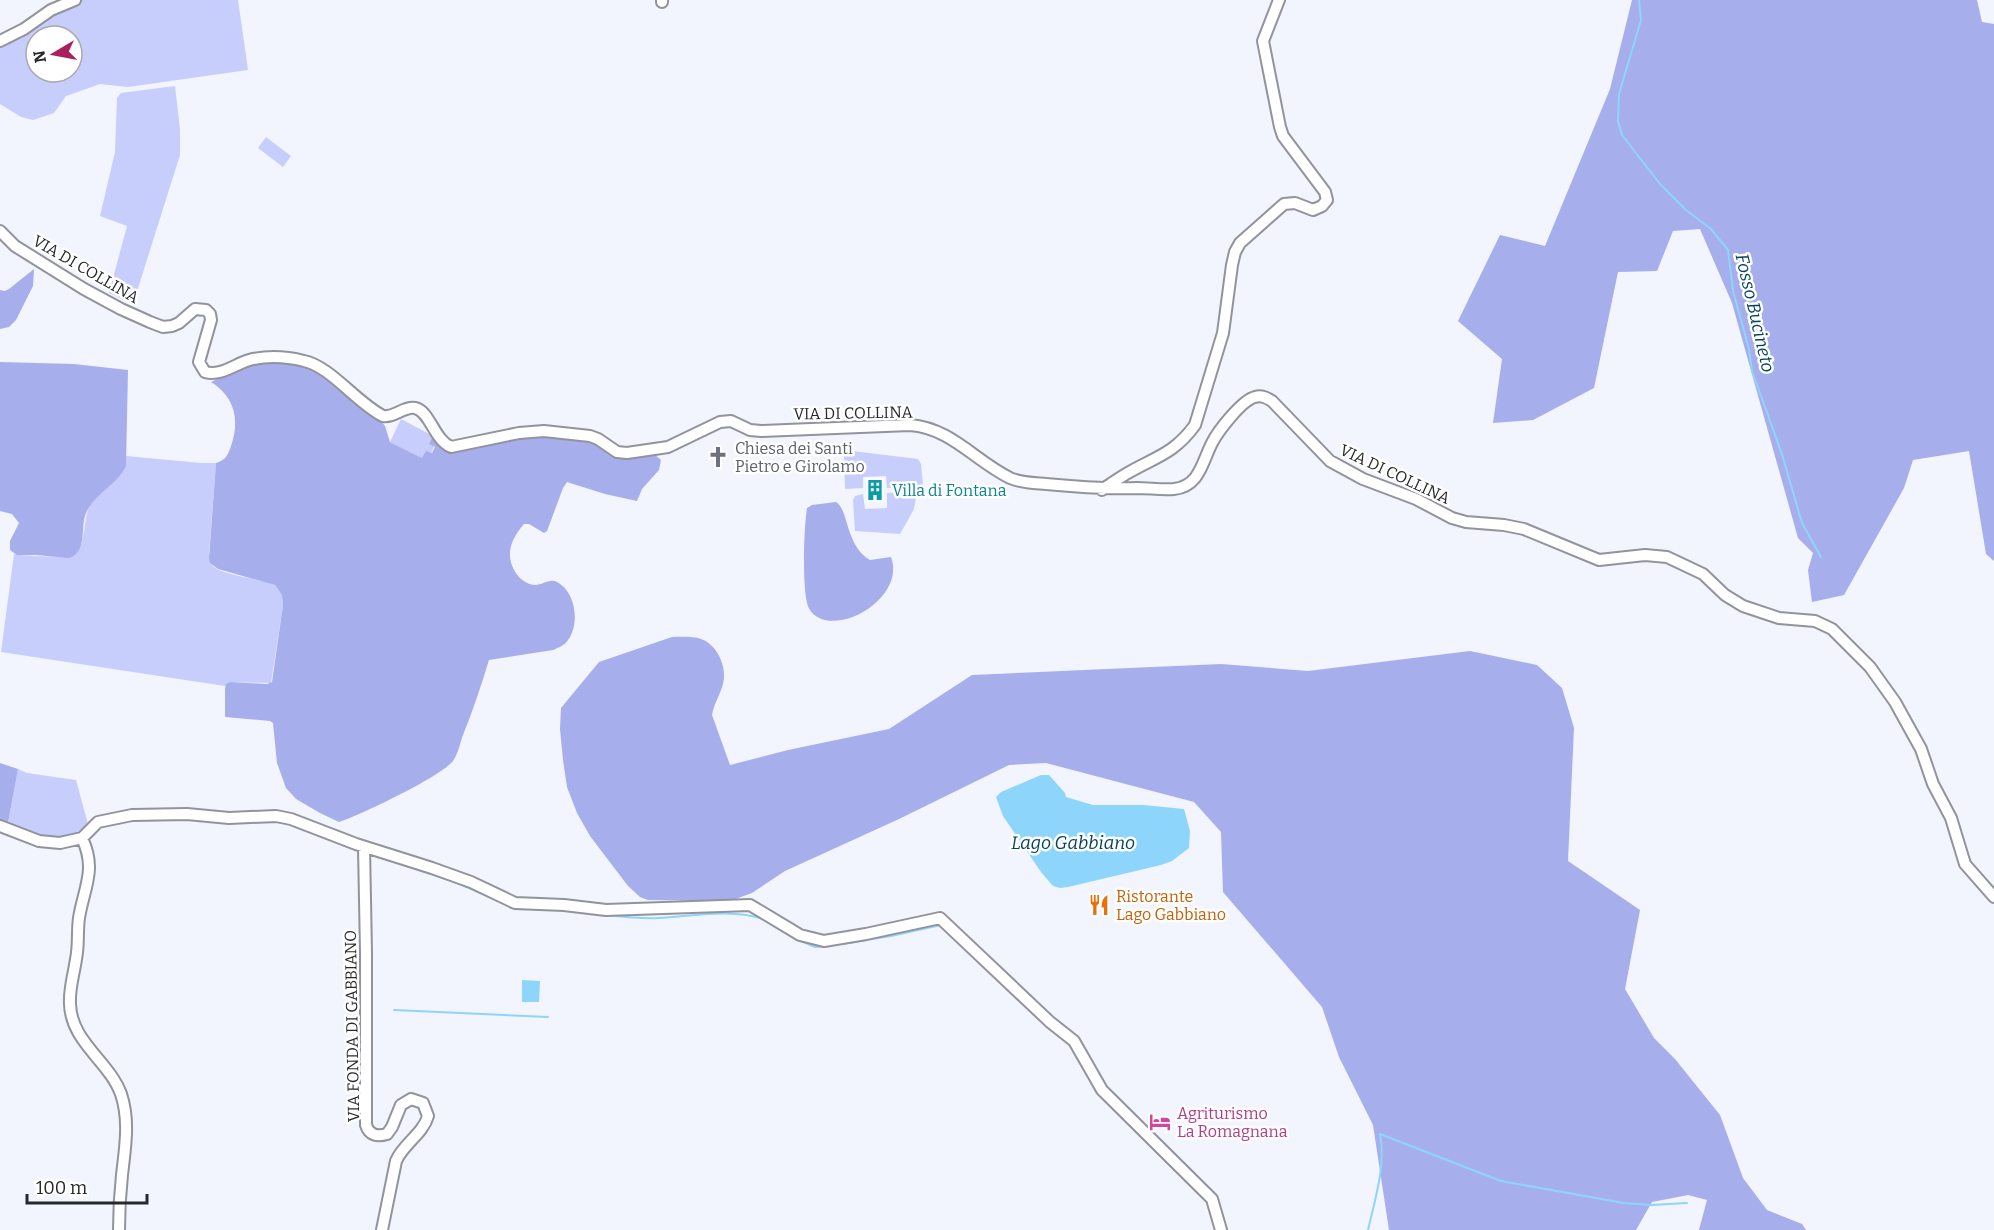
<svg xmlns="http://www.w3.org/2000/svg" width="1994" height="1230" font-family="Bitter,serif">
<rect width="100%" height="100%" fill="#f2f4fe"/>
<path fill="#c7cefc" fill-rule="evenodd" d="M80 0H238L248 70 128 87 100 84 66 96 54 113 33 120 21 117 0 104V44L46 17ZM36 36H72V72H36Z
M175 86 180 130V155L133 304 109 293 127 226 100 216 115 152 117 98 121 93Z
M266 137 291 156 283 167 258 148Z
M401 419 433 436C435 449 434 453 422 458L390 442Z
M844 450 918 459 921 464 923 485 887 488 886 476 863 477V488L845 489Z
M126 456 201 463H216L209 553C210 558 209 563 214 567 223 575 261 579 275 585L282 595 283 605 271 683 230 682 225 686 1 652 14 554C22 556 69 558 74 555 87 547 82 518 91 503 104 486 125 480 126 456Z
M917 491 914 509 900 534 855 531 853 500 855 496 863 494 865 509 887 508V493Z
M18 769 27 773 76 780 88 824C78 836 53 839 39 836 28 834 18 827 8 823Z"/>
<path fill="#a6aeec" d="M1632 0H1977L1982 22 1994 24V561L1986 554 1969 451 1913 460 1904 488 1844 595 1812 602 1808 570 1813 553 1798 538 1732 303 1700 229 1673 231 1657 271 1618 272 1594 388 1533 420 1493 423 1502 359 1458 321 1500 235 1545 246 1610 89Z
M34 269 33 286 16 320 9 327 0 329V290L5 291 9 289Z
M0 362 74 364 128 370 126 466C117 485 95 493 86 513 80 527 88 552 69 558L36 555H17L10 550V541L19 523 12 514 0 511Z
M258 362H288L315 369 381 421 385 426 390 442 422 458 426 451 432 453 435 447 429 444 433 436 442 448 450 452 529 436 576 437 654 454 661 460 659 470 642 489 637 501 605 494 567 482 563 488 547 531 544 533 529 524H524C509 541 504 559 519 577 523 581 529 585 535 585 543 585 550 578 557 582 576 592 580 624 568 640 565 645 558 648 553 650L489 660C481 686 473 710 463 735 460 743 458 754 453 761 440 777 361 815 339 822L320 813 296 799 286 788 277 763 273 723 270 721 225 717V689L226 684 230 682 267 684 272 682 283 605 282 595 275 585 218 569 210 563 209 558 216 463C226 460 228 455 231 446 240 420 235 397 211 382L247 364Z
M836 502C849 510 845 545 870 560L891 557C907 600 831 641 810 610 801 598 804 526 807 508L812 505Z
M672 637C681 637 693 636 701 639 716 644 725 663 724 678 723 691 714 702 712 715L730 765 788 750 889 729 972 675 1221 664 1308 671 1470 651 1537 665 1562 688 1574 728 1568 861 1640 910 1625 989 1654 1038 1675 1059 1720 1115 1743 1178 1767 1210 1802 1224 1806 1230H1699L1707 1200 1688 1195 1652 1202 1636 1230H1389L1373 1125 1339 1057 1322 1007 1223 892 1221 832 1194 802 1046 763 1009 765 899 819 785 871 752 893 730 901 648 900 640 897 628 886 590 836 577 813 567 787 563 760 560 729 561 708 599 662Z
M0 763 18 769 8 823 0 820Z"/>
<path fill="#8ed5fb" d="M1041 775H1049L1065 793 1066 797 1093 805H1143L1184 809 1190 831 1189 848 1172 861 1161 865 1068 887 1060 888 1053 886 1041 872 1003 816 996 797 1001 792Z
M522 980 540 981 539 1002H522Z"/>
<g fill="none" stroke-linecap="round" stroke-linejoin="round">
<path stroke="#8ed5fb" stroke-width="2" d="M1639 0 1641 20 1619 94 1618 121 1622 135 1660 184 1686 210 1711 229 1728 250 1733 291 1749 349 1752 371 1782 454 1802 523 1821 557
M53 838 83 832
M395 862 455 882 508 905
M608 915C625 917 642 919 659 918 694 916 732 908 766 920
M799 940 815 947 830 946
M842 944 891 936 941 925
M394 1010 548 1017
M1380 1134 1501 1181 1624 1203 1651 1205 1687 1203
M1368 1230C1375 1199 1386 1166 1380 1134"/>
<defs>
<path id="minor" d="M662 0V2
M0 41 24 29 51 10 75 0
M0 231 15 246 84 289 121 309 150 322 163 327 172 326 179 323 195 309 206 310 210 314 211 320 199 362 205 372C222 377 237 362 253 359 269 356 288 357 304 361 330 366 357 403 383 416 394 418 404 406 415 408 430 411 434 440 451 447L519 433 544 431 590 436 598 439 617 452 627 453 668 447 720 422 731 421 750 430 761 431 910 425C951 428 975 461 1010 478 1021 483 1034 483 1046 484 1077 487 1106 489 1137 488 1149 488 1162 490 1174 489 1200 486 1202 462 1212 443 1218 431 1242 400 1255 397 1262 395 1267 398 1272 401L1330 461 1363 479 1416 499 1452 518 1466 522 1504 525 1524 529 1599 560 1645 555 1667 557 1703 574 1725 595 1743 606 1779 618 1815 621 1832 629 1870 667 1895 702 1921 749 1933 784 1951 818 1965 864 1994 897
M1102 490C1110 484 1118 479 1126 474 1155 457 1174 454 1195 425L1223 333 1232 265 1235 252 1240 243 1284 204 1295 203 1313 210 1322 206 1327 200 1325 192 1283 136 1280 127 1263 41 1279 0
M0 826 39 841 60 843 82 838 98 822 132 815 187 814 229 818 276 816 291 819 356 844 432 868 471 882 515 903 564 905 606 910 750 905 800 935 824 941 866 934 940 918 1050 1022 1074 1041 1102 1090 1212 1199 1221 1230
M82 838C97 870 84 887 79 918 77 932 79 945 76 959 74 974 69 988 70 1004 71 1042 109 1061 121 1094 130 1121 125 1148 122 1175 120 1193 119 1212 119 1230
M364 847 366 953V1125C369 1135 377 1137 387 1134L392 1127 401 1105 411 1099 423 1103 428 1116C423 1134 403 1144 396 1161L382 1230"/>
</defs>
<use href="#minor" stroke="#92939c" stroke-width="14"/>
<use href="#minor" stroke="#fff" stroke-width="10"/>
</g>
<defs>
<symbol id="church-bare" viewBox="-9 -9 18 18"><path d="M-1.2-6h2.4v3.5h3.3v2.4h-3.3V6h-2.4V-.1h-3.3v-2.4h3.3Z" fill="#6b7280" stroke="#fff" stroke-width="2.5" paint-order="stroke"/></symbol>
<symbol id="building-bare" viewBox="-9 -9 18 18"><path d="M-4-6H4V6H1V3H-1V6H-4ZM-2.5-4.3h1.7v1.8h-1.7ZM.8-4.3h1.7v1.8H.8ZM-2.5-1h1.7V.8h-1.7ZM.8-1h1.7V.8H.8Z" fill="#0f9aa8" stroke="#fff" stroke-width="2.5" paint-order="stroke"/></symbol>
<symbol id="restaurant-bare" viewBox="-9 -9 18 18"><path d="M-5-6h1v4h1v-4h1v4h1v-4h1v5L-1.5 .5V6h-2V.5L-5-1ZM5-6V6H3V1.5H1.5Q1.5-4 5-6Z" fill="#e8710a" stroke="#fff" stroke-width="2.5" paint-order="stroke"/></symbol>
<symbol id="hotel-bare" viewBox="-9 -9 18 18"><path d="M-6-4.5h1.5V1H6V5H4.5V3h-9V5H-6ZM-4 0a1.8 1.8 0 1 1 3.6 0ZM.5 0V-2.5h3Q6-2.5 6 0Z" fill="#d1479c" stroke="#fff" stroke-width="2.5" paint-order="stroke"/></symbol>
</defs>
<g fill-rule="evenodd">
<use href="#church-bare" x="703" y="442" width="30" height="30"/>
<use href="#building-bare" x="860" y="475" width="30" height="30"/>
<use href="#restaurant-bare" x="1084" y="890" width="30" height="30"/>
<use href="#hotel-bare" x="1145" y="1107" width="30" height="30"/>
</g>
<g text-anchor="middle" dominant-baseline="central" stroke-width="5" stroke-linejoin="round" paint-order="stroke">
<g font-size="16" fill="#27282c" stroke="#fff">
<text transform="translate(86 269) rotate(30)">VIA DI COLLINA</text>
<text transform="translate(853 413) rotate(-1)">VIA DI COLLINA</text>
<text transform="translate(1395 474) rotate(25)">VIA DI COLLINA</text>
<text transform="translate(352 1026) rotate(-91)">VIA FONDA DI GABBIANO</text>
</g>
<g font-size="16" fill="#5b616d" stroke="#fff" text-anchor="start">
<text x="735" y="448">Chiesa dei Santi<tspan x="735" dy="18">Pietro e Girolamo</tspan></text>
</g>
<g font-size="16" fill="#0d838f" stroke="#fff" text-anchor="start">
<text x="892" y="490">Villa di Fontana</text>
</g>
<g font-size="16" fill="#c56008" stroke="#fff" text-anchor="start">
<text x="1116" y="896">Ristorante<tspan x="1116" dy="18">Lago Gabbiano</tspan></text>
</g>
<g font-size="16" fill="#b23c85" stroke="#fff" text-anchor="start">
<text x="1177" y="1113">Agriturismo<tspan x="1177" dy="18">La Romagnana</tspan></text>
</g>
<g font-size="18" font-style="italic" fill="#04425b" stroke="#fff">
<text transform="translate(1755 313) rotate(77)">Fosso Bucineto</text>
<text x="1073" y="843">Lago Gabbiano</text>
</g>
</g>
<g transform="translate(54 54) rotate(260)"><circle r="28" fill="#ffffff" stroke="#a9a9ab" stroke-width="1.5"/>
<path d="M0-4.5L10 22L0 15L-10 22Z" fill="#ac1f5e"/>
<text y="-9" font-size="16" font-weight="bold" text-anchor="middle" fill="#27282c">N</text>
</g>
<path d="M27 1194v9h120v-9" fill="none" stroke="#27282c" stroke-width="3"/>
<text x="36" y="1194" font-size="18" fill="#27282c" stroke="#ffffff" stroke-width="4.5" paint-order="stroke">100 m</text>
</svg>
